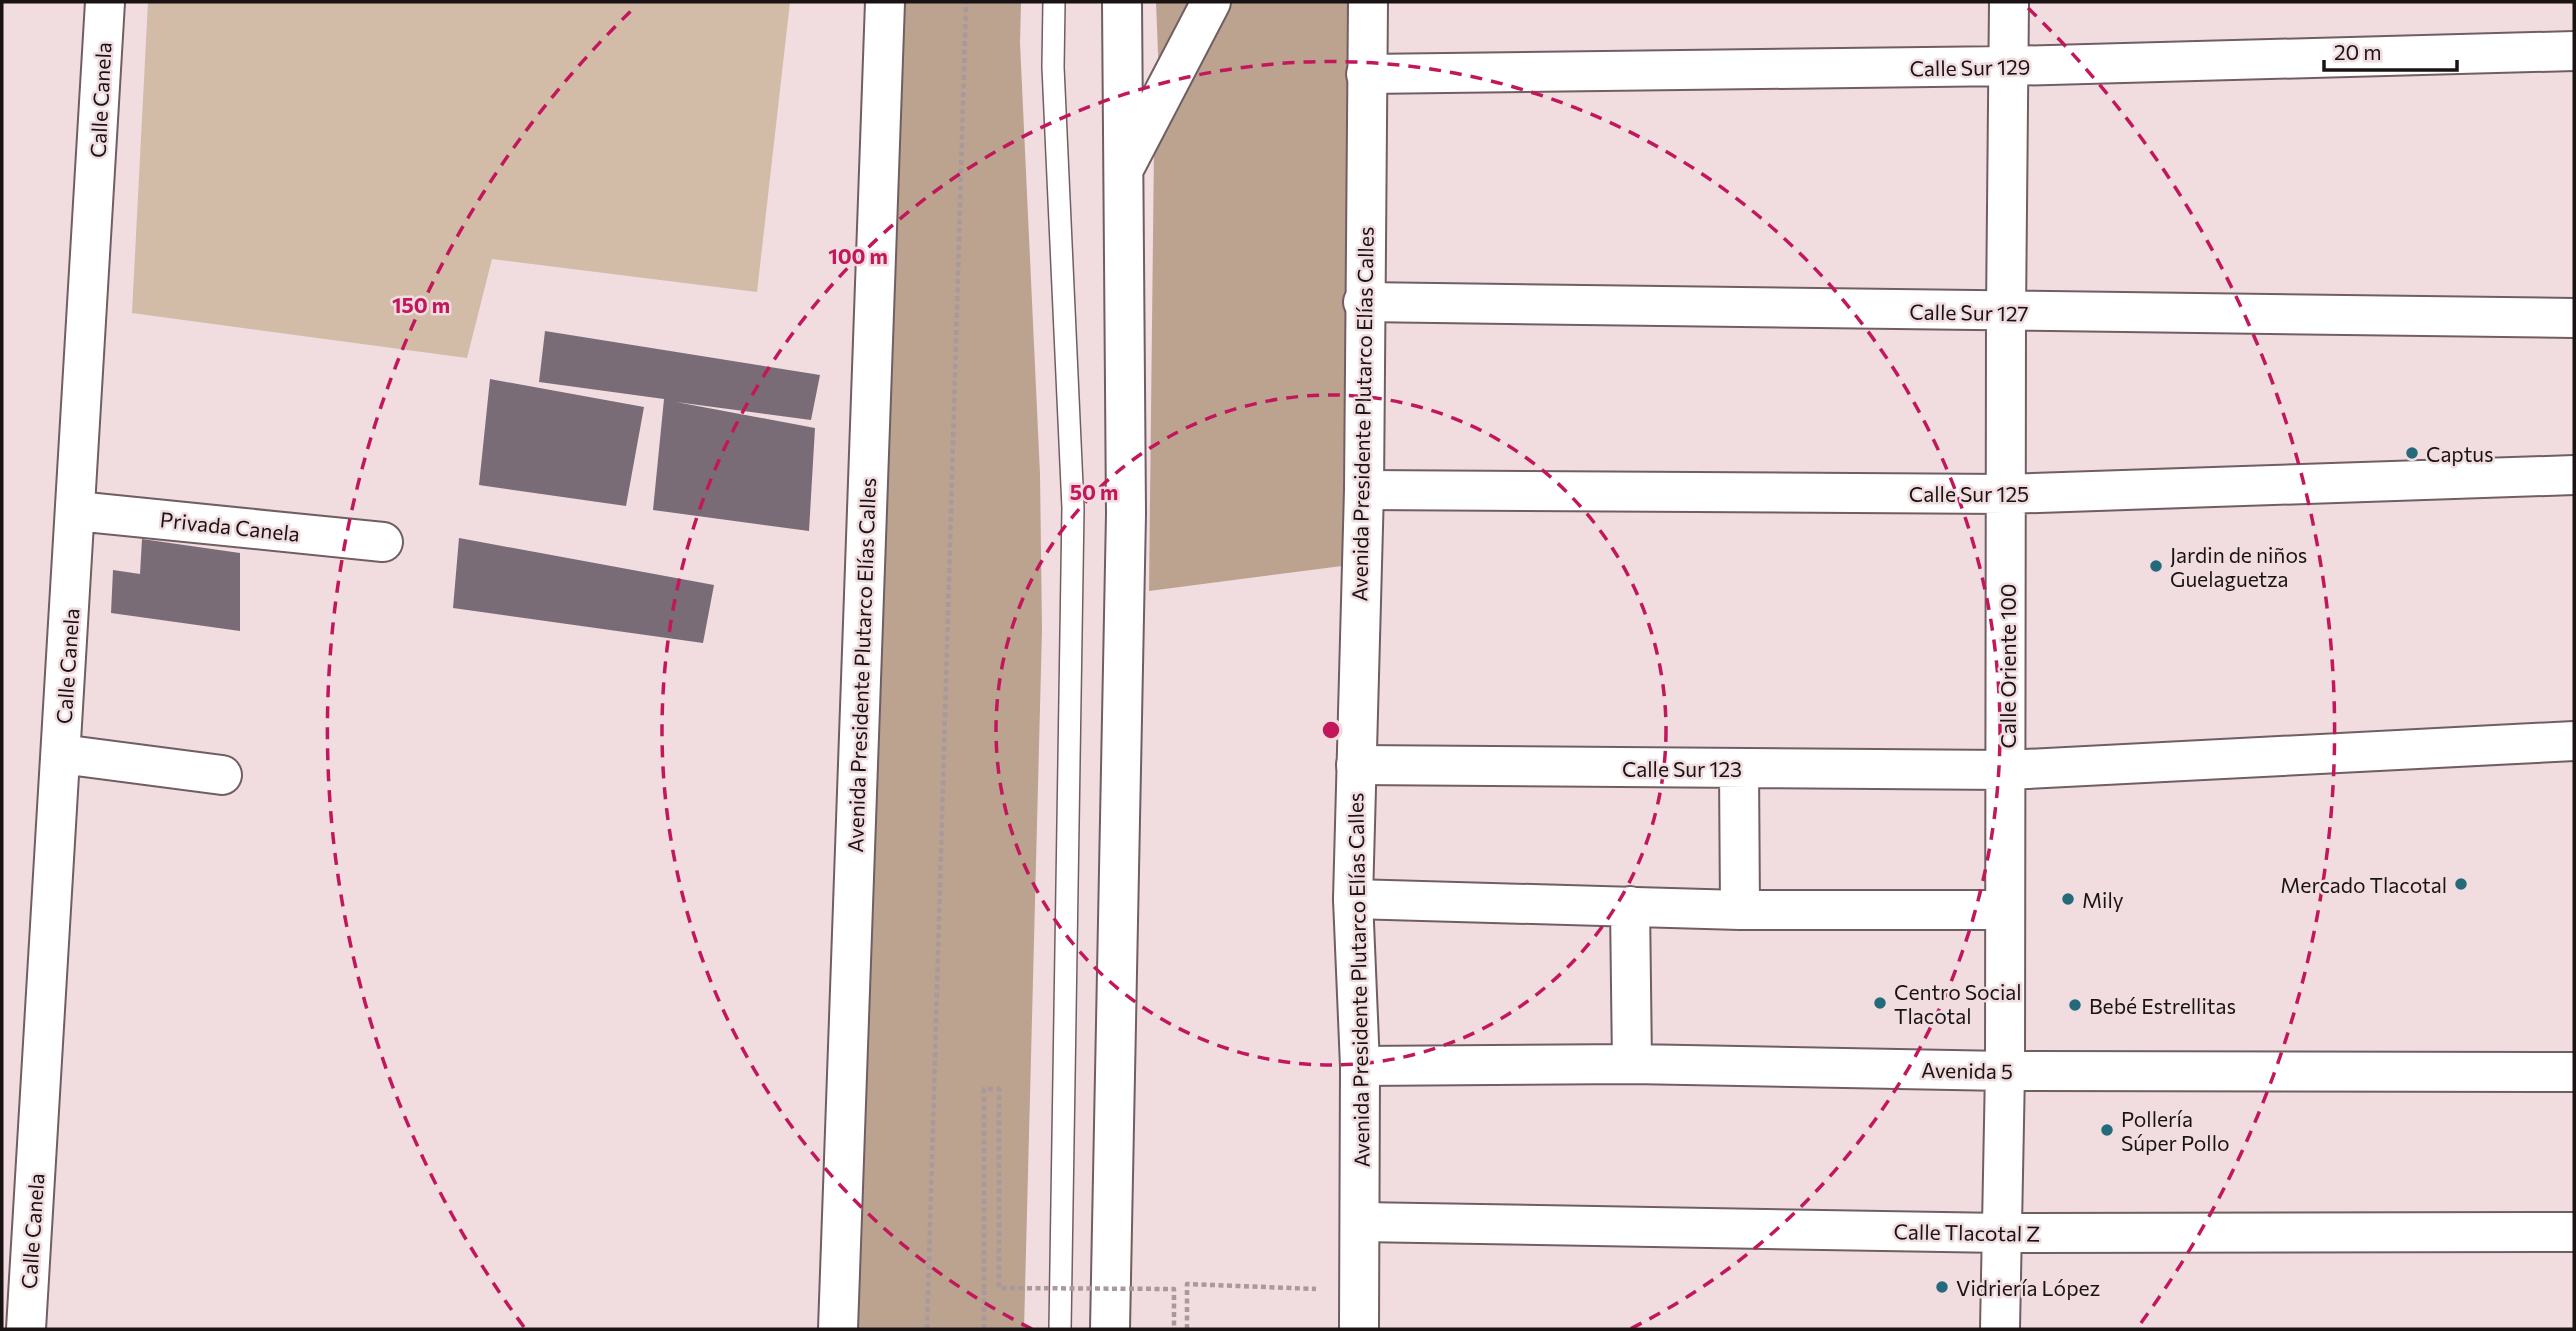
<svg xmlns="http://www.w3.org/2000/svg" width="2576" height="1331" font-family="Commissioner,sans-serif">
<rect width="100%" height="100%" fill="#f1dce0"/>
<path fill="#d2bba7" d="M148 2H790L757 292 492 259 467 358 132 313Z"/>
<path fill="#bba38f" d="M900 2H1021L1020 43 1040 474 1042 630 1024 1329H852Z
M1156 2H1197L1159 78Z
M1231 2H1352L1342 566 1149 591 1154 148Z"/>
<path fill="#7a6c77" d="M545 331 820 375 811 420 676 402 815 428 809 531 653 510 664 399 539 382Z
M490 379 644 407 626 506 479 485Z
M459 538 714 585 703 643 453 608Z
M142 539 240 553V631L111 613 113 570 140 574Z"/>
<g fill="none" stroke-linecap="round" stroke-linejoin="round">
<defs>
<path id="lane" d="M1054 2 1053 67 1073 508 1060 1329"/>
<path id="street" d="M1366 74 2009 66 2574 51
M1363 302 2574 318
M1364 490 2006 494 2574 475
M76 511 383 542
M61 754 222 775
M1356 765 2007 770 2574 741
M1739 768 1740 910
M1353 899 1740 910H2005
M1630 906 1632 1064
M1360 1066 1632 1064 2005 1071 2574 1072
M1360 1222 2002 1233 2574 1232
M26 1329 105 2
M2000 1329 2005 1071 2006 312 2009 2"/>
<path id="secondary" d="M1359 1329 1360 1066 1353 899 1364 490 1368 2"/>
<path id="primary" d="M1126 165 1211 2
M838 1329 885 2
M1110 1329 1126 514 1122 2"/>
</defs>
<use href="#lane" stroke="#705e62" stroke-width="24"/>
<use href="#street" stroke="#705e62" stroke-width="42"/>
<use href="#secondary" stroke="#705e62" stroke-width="42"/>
<use href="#primary" stroke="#705e62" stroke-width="42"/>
<path stroke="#a9999c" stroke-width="4.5" stroke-dasharray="5 3.5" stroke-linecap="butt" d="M927 1329 966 2
M984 1329V1289
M1187 1329V1284L1316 1289"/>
<use href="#lane" stroke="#fff" stroke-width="21"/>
<use href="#street" stroke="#fff" stroke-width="38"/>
<use href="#secondary" stroke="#fff" stroke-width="38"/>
<use href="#primary" stroke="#fff" stroke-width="38"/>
<path stroke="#a9999c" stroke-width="4.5" stroke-dasharray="5 3.5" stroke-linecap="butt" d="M984 1289V1089H999V1288L1174 1289V1329"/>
</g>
<g fill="none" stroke="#c2185b" stroke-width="3.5" stroke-dasharray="12 9">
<circle cx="1331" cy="730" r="335"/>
<path d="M1032 1329A669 669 0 1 1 1630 1329"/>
<path d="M524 1327A1004 1004 0 0 1 634 8M2028 8A1004 1004 0 0 1 2138 1327"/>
</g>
<g fill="#256a7a" stroke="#f1dce0" stroke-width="2.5">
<circle cx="2412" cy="453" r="7"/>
<circle cx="2156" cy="566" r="7"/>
<circle cx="2461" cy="884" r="7"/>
<circle cx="2068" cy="899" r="7"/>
<circle cx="1880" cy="1003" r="7"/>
<circle cx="2075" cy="1005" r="7"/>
<circle cx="2107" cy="1130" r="7"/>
<circle cx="1942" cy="1287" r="7"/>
</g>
<g text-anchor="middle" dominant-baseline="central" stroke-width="5" stroke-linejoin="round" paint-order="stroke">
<g font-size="21" fill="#1a1314" stroke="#f1dce0">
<text transform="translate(1970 67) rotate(-1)">Calle Sur 129</text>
<text transform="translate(100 100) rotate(-87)">Calle Canela</text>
<text transform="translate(1969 312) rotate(1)">Calle Sur 127</text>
<text transform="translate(1362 414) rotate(-89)">Avenida Presidente Plutarco Elías Calles</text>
<text x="1969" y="493">Calle Sur 125</text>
<text transform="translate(230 526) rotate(6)">Privada Canela</text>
<text transform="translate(861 665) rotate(-88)">Avenida Presidente Plutarco Elías Calles</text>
<text transform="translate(67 666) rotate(-86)">Calle Canela</text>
<text transform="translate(2007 666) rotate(-90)">Calle Oriente 100</text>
<text x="1682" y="768">Calle Sur 123</text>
<text transform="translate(1358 980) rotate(-91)">Avenida Presidente Plutarco Elías Calles</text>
<text transform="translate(1967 1070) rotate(1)">Avenida 5</text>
<text transform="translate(32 1231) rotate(-86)">Calle Canela</text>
<text transform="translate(1967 1232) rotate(1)">Calle Tlacotal Z</text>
</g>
<g font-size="21" fill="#1a1314" stroke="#f1dce0" text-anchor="start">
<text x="2426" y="453">Captus</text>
<text x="2170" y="554">Jardin de niños<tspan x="2170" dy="24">Guelaguetza</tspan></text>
<text x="2447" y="884" text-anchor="end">Mercado Tlacotal</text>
<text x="2082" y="899">Mily</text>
<text x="1894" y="991">Centro Social<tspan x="1894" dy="24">Tlacotal</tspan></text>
<text x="2089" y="1005">Bebé Estrellitas</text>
<text x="2121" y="1118">Pollería<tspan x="2121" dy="24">Súper Pollo</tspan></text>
<text x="1956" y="1287">Vidriería López</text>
</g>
</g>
<circle cx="1331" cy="730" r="10" fill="#c2185b" stroke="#f1dce0" stroke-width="3.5"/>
<g font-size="21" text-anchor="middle" font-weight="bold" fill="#c2185b" stroke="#f1dce0" stroke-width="5" stroke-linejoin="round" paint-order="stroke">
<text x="858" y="264">100 m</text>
<text x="421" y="313">150 m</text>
<text x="1094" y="500">50 m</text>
</g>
<rect width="2576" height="1331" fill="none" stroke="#1a1314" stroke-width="7"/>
<path d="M2324 60v10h133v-10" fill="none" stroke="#1a1314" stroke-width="3.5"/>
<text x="2334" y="60" font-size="21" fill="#1a1314" stroke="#f1dce0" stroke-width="5" paint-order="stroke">20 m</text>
</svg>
